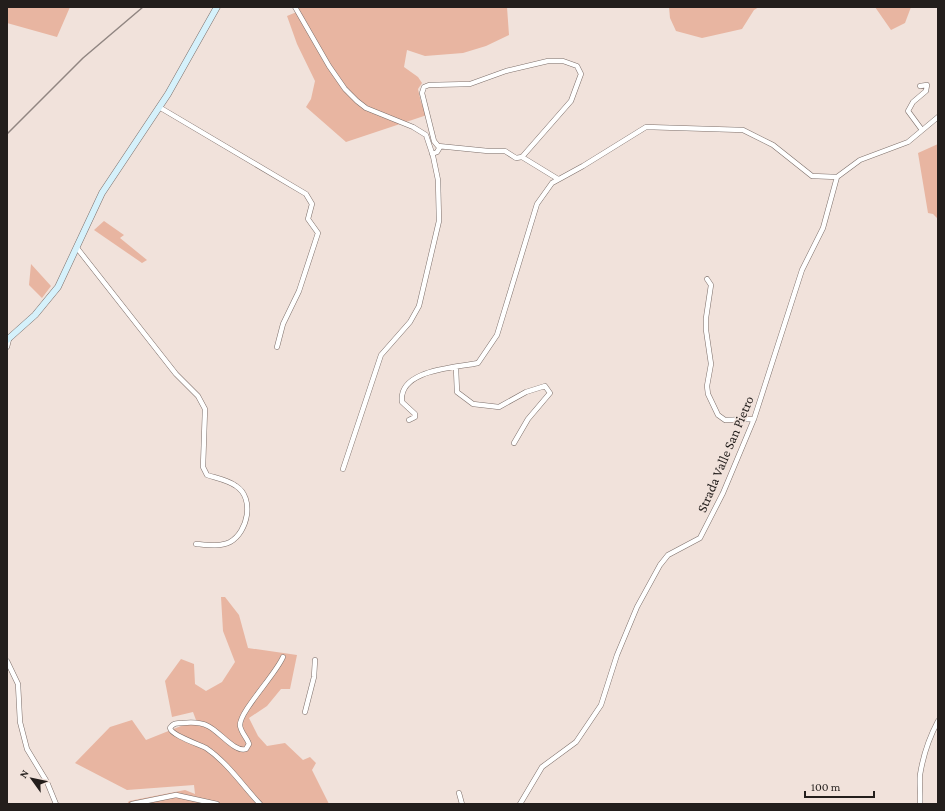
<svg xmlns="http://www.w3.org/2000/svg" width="945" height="811" font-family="'Crimson Pro',serif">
<rect width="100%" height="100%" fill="#f1e2db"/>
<path fill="#e8b5a1" d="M7 7H70L57 37 7 23Z
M298 7H507L509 35 486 46 463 53 425 56 407 50 404 67 418 77 422 83 418 89 421 102 427 115 346 142 306 107 311 99 315 81 297 44 287 16 299 11Z
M669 7H759L754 10 742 29 702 38 676 31 670 18Z
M875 7H911L905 23 891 30Z
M938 144V219L933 214 928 213 918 153Z
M104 221 124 235 120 238 147 260 142 263 94 230Z
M31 264 51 286 42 298 29 285Z
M221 597H225L239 615 248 648 297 655 290 689H281L267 706 249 718 258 736 267 746 285 743 303 760 310 757 316 763 312 770 329 804H127L129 801 185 790 195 794 194 785 127 790 75 763 110 727 132 720 146 740 196 720 193 712 172 717 165 681 181 659 194 664 195 684 206 691 222 682 235 662 223 631Z"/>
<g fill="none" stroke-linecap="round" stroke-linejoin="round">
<defs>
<path id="street" d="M295 7 329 66 345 89 357 101 366 108 413 127 426 135 433 156 438 180 439 221 419 306 410 322 381 355 343 469
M920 86 927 85 926 91 913 102 908 111 922 130
M159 107 306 194 312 204 308 219 318 233 299 291 283 324 277 347
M432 154 437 152 440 147
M522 157 516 158 505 151H488L438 146 434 141 422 93 424 87 429 85 470 84 506 71 548 61H563L577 66 581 74 571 101 522 157 558 179
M77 248 176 374 198 396 205 409 203 467 207 475C216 478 228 480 236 486 255 498 248 532 230 542 220 547 207 545 196 544
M707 279 711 285 706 318V330L711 364 707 386 708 394 718 415 725 420 754 419
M7 347 9 339
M456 368 457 392 473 404 499 407 526 392 545 386 550 393 528 419 514 443
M409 420 415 417V414L402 402C398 369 456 368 478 363L497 335 537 204 552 183 583 166 646 127 743 130 773 145 812 176 837 177
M7 661 18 684 20 722 27 749 47 782 56 804
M305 712 314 677 315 660
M459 793 462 804
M132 804 176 795 217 804
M260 804C243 786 227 762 206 748 198 744 171 735 170 728 173 723 177 723 183 723 192 722 200 722 208 726 219 731 235 753 246 749L249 744C247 738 240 731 240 725 240 711 276 674 283 657
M520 804 542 767 576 742 601 705 617 655 637 607 660 565 668 555 700 538 723 493 754 419 802 270 823 228 837 177 860 160 908 142 938 117
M920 804C921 795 919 785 920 775 923 756 929 738 938 721"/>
<path id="secondary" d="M7 340 35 315 58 287 102 193 168 94 217 7"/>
</defs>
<use href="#street" stroke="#7d6f6a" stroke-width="5.5"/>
<use href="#secondary" stroke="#7d6f6a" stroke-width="7"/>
<use href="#street" stroke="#fff" stroke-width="4.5"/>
<use href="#secondary" stroke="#d5f1fb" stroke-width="6"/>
<path stroke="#918682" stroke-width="1.5" d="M7 134 83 58 143 7"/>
</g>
<g text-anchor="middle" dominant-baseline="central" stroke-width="3" stroke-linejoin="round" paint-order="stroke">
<g font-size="14" fill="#231e1c" stroke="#f1e2db">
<text transform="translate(725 454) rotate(-67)">Strada Valle San Pietro</text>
</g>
</g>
<rect width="945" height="811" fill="none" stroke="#231e1c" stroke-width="16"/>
<g transform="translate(32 779) rotate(303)" stroke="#f1e2db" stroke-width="3" paint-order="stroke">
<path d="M0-3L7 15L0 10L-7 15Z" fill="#231e1c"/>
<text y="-6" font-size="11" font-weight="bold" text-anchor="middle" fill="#231e1c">N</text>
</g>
<path d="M805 791v6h69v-6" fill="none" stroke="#231e1c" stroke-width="2"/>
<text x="811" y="791" font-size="12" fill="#231e1c" stroke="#f1e2db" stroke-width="3" paint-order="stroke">100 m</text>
</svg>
